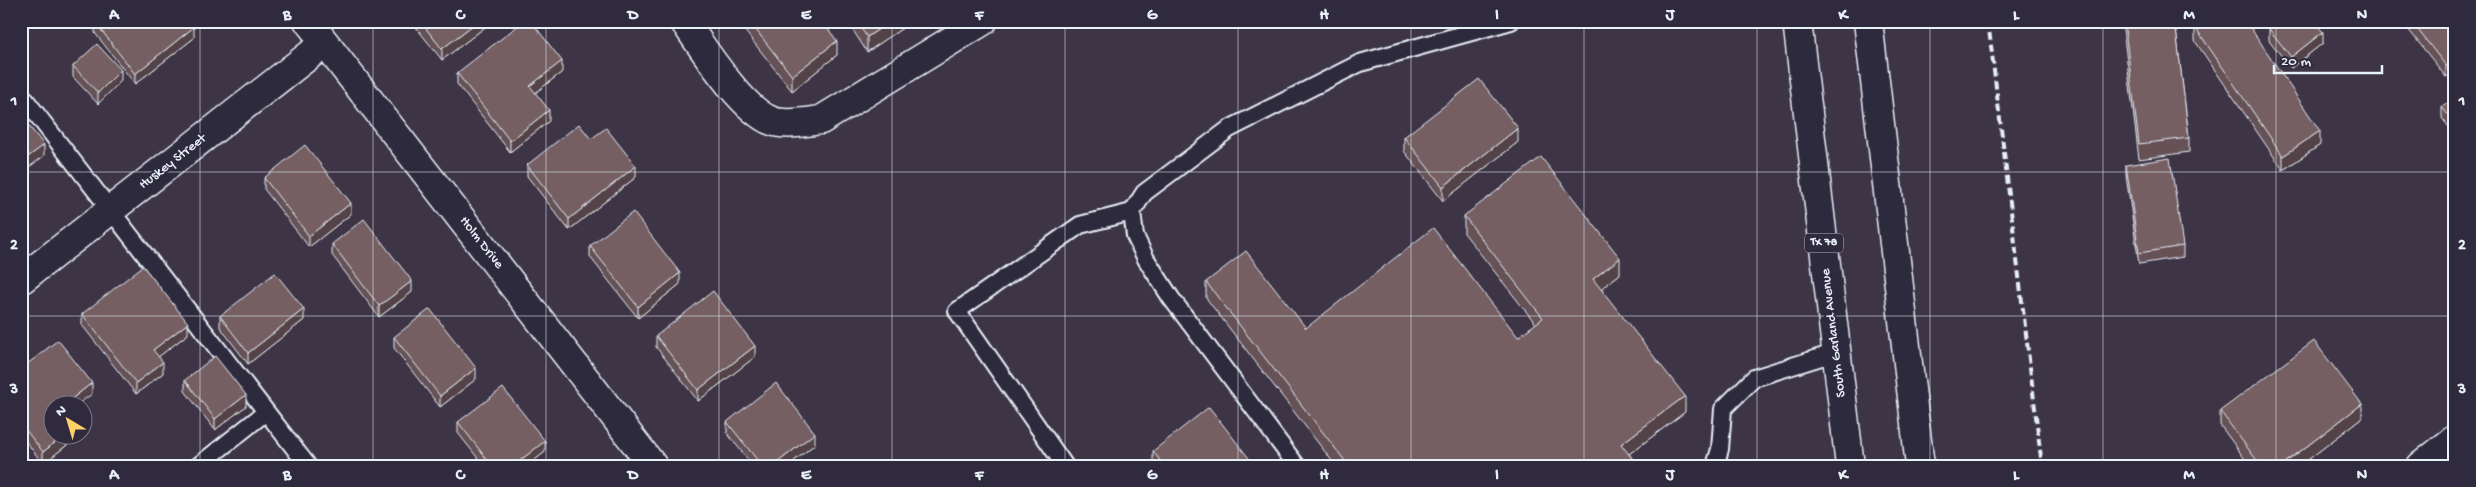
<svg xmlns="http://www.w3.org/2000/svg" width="2476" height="487" font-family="'Gochi Hand',sans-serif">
<rect width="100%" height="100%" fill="#3d3445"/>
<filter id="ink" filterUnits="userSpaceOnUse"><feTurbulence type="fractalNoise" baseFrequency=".02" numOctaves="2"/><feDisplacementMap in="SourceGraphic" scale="10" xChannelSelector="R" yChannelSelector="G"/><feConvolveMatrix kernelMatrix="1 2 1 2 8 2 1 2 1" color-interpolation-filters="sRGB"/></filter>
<g filter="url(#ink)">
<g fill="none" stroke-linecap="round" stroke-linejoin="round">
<defs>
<path id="service" d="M21 94 308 466
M198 466 266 412
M1065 466 957 311 1080 225 1132 212
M1297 466 1171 298 1146 259 1135 236 1132 212 1144 193 1229 129 1360 63 1511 21
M1715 466 1720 449 1723 409 1754 378 1837 352"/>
<path id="minor" d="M308 21 653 466
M684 21C702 47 743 111 772 121 786 126 806 122 821 120L983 21
M21 280 325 43"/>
<path id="secondary" d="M2421 466 2455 439"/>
<path id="primary" d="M1797 21 1850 466
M1868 21 1920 466"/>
</defs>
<use href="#service" stroke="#e8f1f8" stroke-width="20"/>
<use href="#minor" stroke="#e8f1f8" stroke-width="31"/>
<use href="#secondary" stroke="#e8f1f8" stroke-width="31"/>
<use href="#primary" stroke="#e8f1f8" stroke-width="31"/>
<use href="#service" stroke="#2f2a3d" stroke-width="16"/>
<use href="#minor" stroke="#2f2a3d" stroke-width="28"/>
<use href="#secondary" stroke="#2f2a3d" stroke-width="28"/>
<use href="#primary" stroke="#2f2a3d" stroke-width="28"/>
<path stroke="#e8f1f8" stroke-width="4" stroke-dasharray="8 4" stroke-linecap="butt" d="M1988 21 2042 466"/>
</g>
<path fill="#655156" stroke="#e8f1f8" d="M411 21H488V25L442 60Z
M737 21H822L837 55 792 91Z
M847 21H913L867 52Z
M2122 21H2175L2189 138V152L2139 159Z
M2266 21H2314L2323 43 2291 68 2269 40V29L2271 27Z
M2408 21H2455V71L2446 77 2408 29Z
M95 22 194 38 135 84 95 33Z
M2195 27 2320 145 2283 170 2195 41Z
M73 66 121 81 98 104 73 77Z
M562 72 535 93 549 121 510 152 457 84V73Z
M2455 97V135L2442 118V107Z
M1404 137 1518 142 1443 201 1404 151Z
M591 139 636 177 569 230 527 176V165Z
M2126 165 2183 246V257L2139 264 2126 176Z
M264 178 351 214 309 247 264 189Z
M1464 216 1620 274 1601 289 1685 412 1629 454 1638 466H1336L1206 298V282L1306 328 1518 337 1536 324 1464 233Z
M332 244 412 292 379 317 332 255Z
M590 246 680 284 638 318 590 257Z
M82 314 188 334 158 357 163 373 136 394 82 325Z
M220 316 304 320 248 364 220 327Z
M656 336 755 357 698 401 656 347Z
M394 337 476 379 440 407 394 348Z
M21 369 92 394 52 404V434H81L43 464 21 435Z
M185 380 246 406 215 430 185 391Z
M2220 411 2362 418 2300 466H2250L2220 425Z
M458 422 545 452 527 466H484L458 433Z
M727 422 815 444 788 466H753L727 433Z
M1153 451 1255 466H1153Z"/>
<path fill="#524246" stroke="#e8f1f8" d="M478 21H488V25L442 60V49Z
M891 21H913L867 52V37Z
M194 27V38L135 84V74Z
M2323 32V43L2291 68V57Z
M837 41V55L792 91V76Z
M2455 60V71L2446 77V66Z
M562 61V72L530 97V86Z
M121 70V81L98 104V93Z
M549 110V121L510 152V141Z
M1518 128V142L1443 201V187Z
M2320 131V145L2283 170V156Z
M44 145V156L21 173V162Z
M636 166V177L569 230V219Z
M351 203V214L309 247V236Z
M1620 258V274L1593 295V279Z
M680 273V284L638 318V307Z
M412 281V292L379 317V306Z
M304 309V320L248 364V353Z
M188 323V334L153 361V350Z
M755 346V357L698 401V390Z
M163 362V373L136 394V383Z
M476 368V379L440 407V396Z
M92 383V394L78 404H65Z
M246 395V406L215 430V419Z
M1685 396V412L1621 460V444Z
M2362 404V418L2300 466H2281Z
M815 433V444L788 466H773Z
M66 434H81L43 464V452Z
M545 441V452L527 466H513Z"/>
<path fill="#755e64" stroke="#e8f1f8" d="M96 21H189L194 27 135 74 95 22Z
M420 21H478L442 49Z
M524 21H531L562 61 530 86 549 110 510 141 457 73Z
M749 21H822L837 41 792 76Z
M856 21H891L867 37Z
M2124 21H2175L2189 138 2139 144Z
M2203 21H2246L2320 131 2283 156 2195 27Z
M2275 21H2314L2323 32 2291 57 2269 29 2276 23Z
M2411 21H2455V60L2446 66Z
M97 44 121 70 98 93 73 66Z
M1479 79 1518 128 1443 187 1404 137Z
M2455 97V124L2442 107Z
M21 116 44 145 21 162Z
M579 124 591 139 606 128 636 166 569 219 527 165Z
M305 145 351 203 309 236 264 178Z
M1541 157 1620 258 1593 279 1685 396 1621 444 1638 466H1349L1206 282 1246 251 1306 328 1433 228 1518 337 1543 318 1464 216Z
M2170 158 2183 246 2139 253 2126 165Z
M633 212 680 273 638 307 590 246Z
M364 219 412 281 379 306 332 244Z
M143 266 188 323 153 350 163 362 136 383 82 314Z
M275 273 304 309 248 353 220 316Z
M713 291 755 346 698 390 656 336Z
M430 309 476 368 440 396 394 337Z
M58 340 92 383 65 404H66H52V434H66L43 452 21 424V369Z
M2314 341 2362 404 2281 466H2261L2220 411Z
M215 356 246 395 215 419 185 380Z
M776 383 815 433 773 466H762L727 422Z
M503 388 545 441 513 466H492L458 422Z
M1209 407 1255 466H1164L1153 451Z"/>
</g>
<path fill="none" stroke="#e8f1f8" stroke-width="1" stroke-opacity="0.55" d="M200 21V466M373 21V466M546 21V466M719 21V466M892 21V466M1065 21V466M1238 21V466M1411 21V466M1584 21V466M1757 21V466M1930 21V466M2103 21V466M2276 21V466M21 172H2455M21 316H2455"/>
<g text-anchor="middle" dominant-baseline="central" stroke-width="4" stroke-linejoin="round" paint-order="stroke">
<rect fill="#2f2a3d" stroke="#b0b5c0" stroke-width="1" x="1805" y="233.5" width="38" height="19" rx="4"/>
<g font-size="12" font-weight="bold" fill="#e8f1f8">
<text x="1824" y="243">TX 78</text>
</g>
<g font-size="14" fill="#e8f1f8" stroke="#2f2a3d">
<text transform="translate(173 162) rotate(-38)">Huskey Street</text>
<text transform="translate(481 243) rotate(52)">Holm Drive</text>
<text transform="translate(1834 333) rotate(-97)">South Garland Avenue</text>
</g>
</g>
<rect width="2476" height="487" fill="none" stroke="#2f2a3d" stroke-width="55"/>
<g transform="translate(68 420) rotate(322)"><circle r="24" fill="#2f2a3d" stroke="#797a88"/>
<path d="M0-4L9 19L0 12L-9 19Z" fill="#ffd166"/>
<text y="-8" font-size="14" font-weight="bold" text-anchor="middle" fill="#e8f1f8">N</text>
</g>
<path d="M2274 65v8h108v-8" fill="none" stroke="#e8f1f8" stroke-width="2.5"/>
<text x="2281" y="65" font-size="15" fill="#e8f1f8" stroke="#2f2a3d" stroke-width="4" paint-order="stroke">20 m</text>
<rect x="28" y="28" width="2420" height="432" fill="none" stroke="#e8f1f8" stroke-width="2"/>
<g font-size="16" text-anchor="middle" font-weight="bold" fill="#e8f1f8">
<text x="114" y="19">A</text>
<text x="287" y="19">B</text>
<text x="460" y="19">C</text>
<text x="633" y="19">D</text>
<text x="806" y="19">E</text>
<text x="979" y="19">F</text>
<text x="1152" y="19">G</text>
<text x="1324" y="19">H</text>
<text x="1497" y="19">I</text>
<text x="1670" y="19">J</text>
<text x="1843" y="19">K</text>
<text x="2016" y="19">L</text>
<text x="2189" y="19">M</text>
<text x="2362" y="19">N</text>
<text x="14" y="105">1</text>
<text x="2462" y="105">1</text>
<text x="14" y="249">2</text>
<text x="2462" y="249">2</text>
<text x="14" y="393">3</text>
<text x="2462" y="393">3</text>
<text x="114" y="479">A</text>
<text x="287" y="479">B</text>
<text x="460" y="479">C</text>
<text x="633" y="479">D</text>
<text x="806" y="479">E</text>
<text x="979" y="479">F</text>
<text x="1152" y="479">G</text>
<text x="1324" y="479">H</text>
<text x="1497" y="479">I</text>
<text x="1670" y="479">J</text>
<text x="1843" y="479">K</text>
<text x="2016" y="479">L</text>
<text x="2189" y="479">M</text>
<text x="2362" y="479">N</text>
</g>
</svg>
